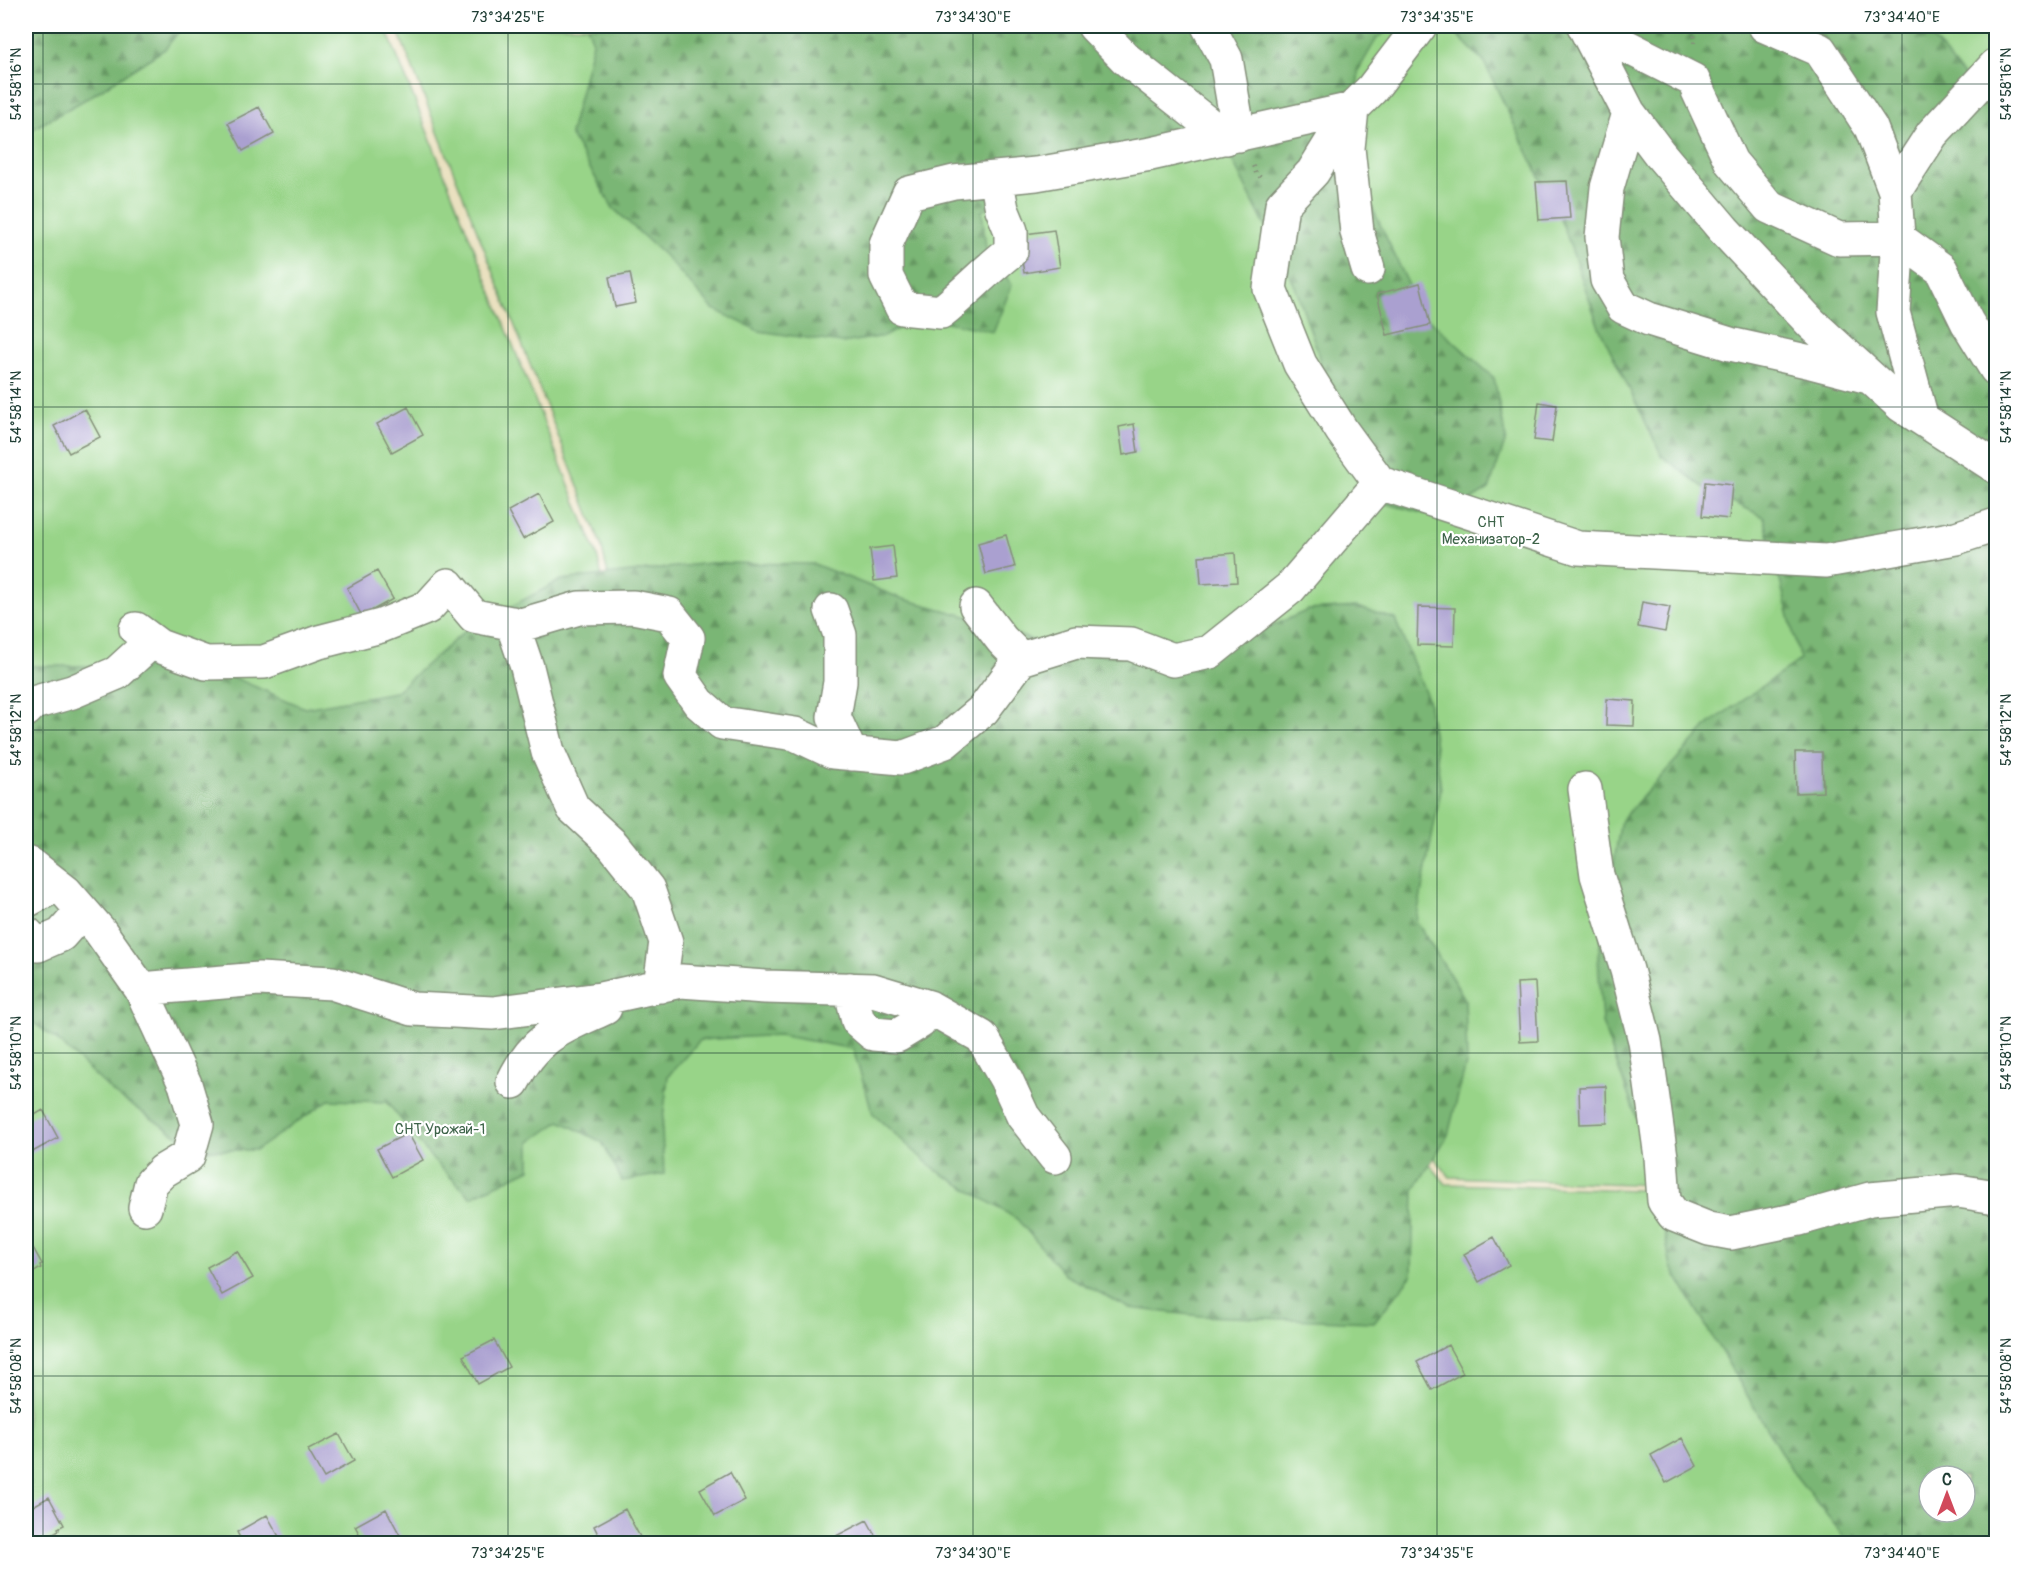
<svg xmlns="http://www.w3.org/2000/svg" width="2022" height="1569" font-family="Pangolin,sans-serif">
<defs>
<pattern id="forest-firs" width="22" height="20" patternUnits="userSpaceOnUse" patternTransform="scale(1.5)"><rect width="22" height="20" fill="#7ab674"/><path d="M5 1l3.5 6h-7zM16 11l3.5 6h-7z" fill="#639560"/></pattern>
</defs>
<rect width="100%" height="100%" fill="#fff"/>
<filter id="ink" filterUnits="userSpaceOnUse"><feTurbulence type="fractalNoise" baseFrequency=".0167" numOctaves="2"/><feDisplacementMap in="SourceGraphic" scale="12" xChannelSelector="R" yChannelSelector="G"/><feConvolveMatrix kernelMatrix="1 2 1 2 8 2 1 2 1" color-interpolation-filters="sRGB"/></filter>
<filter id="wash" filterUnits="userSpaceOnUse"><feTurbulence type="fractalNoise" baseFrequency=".008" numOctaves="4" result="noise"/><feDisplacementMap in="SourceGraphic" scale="24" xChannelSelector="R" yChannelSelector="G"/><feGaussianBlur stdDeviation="1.35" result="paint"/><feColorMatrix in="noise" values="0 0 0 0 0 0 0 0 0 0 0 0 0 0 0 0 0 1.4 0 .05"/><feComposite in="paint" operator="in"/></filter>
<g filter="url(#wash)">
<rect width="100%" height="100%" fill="#eae1c0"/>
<path fill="#98d488" stroke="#5c885e" stroke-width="1.5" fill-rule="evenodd" d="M26 26H385L597 555 632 713 1332 1047 1446 1184 1670 1191 1858 1544H26Z
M396 26H1996V1543H1869L1678 1186 1450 1177 1339 1041 638 706 601 544ZM1929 1476H1965V1512H1929Z"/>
<path fill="url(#forest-firs)" stroke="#4c7a54" stroke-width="1.5" fill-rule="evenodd" d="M26 26H183L165 49 91 96 26 133Z
M587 26H1395L1377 38 1358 71 1360 182 1422 313 1494 378 1506 439 1489 489 1442 518 1384 503 1336 439 1317 349 1295 286 1228 152 1018 186 982 211 986 249 1012 285 993 332 921 316 885 336 842 343 759 331 713 309 665 256 613 208 570 134 593 42Z
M1443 26H1923L1996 116V1543H1849L1792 1471 1671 1267 1650 1155 1602 1023 1598 956 1621 820 1710 723 1800 660 1764 517 1706 489 1662 456 1599 327 1564 228 1484 62 1450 28ZM1929 1476H1965V1512H1929Z
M710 563 814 564 900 598 977 619 1060 651 1150 659 1259 632 1308 610 1357 607 1395 619 1428 699 1441 789 1416 921 1465 999 1467 1060 1448 1135 1414 1190 1412 1275 1374 1322 1201 1316 1129 1308 1065 1275 1017 1219 934 1169 873 1114 853 1049 779 1035 700 1040 668 1076 662 1129 664 1174 622 1181 602 1142 560 1121 530 1142V1169L471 1197 433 1160 387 1102 329 1100 256 1150H199L116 1095 58 1041 26 1017V666H159L221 672 305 708 395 692 465 631 561 580Z"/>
<g id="blocks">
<path fill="#aaa0d0" d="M259 107 274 134 243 151 228 123Z
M1567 181 1570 218 1539 220 1536 182Z
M1054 230 1060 267 1024 273 1018 235Z
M630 273 636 303 615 307 609 277Z
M1420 283 1430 325 1387 335 1377 294Z
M1539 402 1557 405 1552 442 1534 440Z
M408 407 423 435 392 452 377 424Z
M85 409 100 437 69 453 54 426Z
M1134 424 1138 452 1123 455 1119 427Z
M1705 482 1732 485 1729 519 1702 516Z
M539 494 554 522 523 539 508 511Z
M1006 535 1015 567 986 574 978 543Z
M893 546 897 578 874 581 870 549Z
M1235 553 1237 582 1201 584 1199 556Z
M377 571 393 599 362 616 347 588Z
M1642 602 1670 607 1665 632 1638 627Z
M1418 607 1455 608 1454 646 1417 645Z
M1607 699 1635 701 1634 726 1606 725Z
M1795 752H1822L1823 792 1796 793Z
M1535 982 1538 1041 1520 1042 1517 983Z
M1606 1086 1607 1123 1580 1124 1579 1087Z
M43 1110 58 1138 27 1155 26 1151V1120Z
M408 1133 423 1160 392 1177 377 1149Z
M26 1235 42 1264 40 1265 41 1268 26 1277Z
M1494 1237 1509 1265 1479 1282 1464 1254Z
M237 1251 253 1278 222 1295 207 1267Z
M494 1340 509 1367 478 1384 463 1356Z
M1448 1345 1463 1373 1432 1390 1417 1362Z
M339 1434 354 1461 324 1478 308 1450Z
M1682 1438 1697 1466 1666 1483 1651 1455Z
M730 1472 745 1500 715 1516 700 1489Z
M49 1497 64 1525 58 1528 59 1530 34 1544H26V1510Z
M386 1509 401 1537 388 1544H365L355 1526Z
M625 1509 640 1537 628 1544H603L594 1526Z
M267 1515 282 1542 243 1544 237 1532Z
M867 1520 880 1544H840L836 1536Z"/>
</g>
</g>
<g filter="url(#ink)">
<use href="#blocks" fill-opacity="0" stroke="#848f7a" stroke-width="1.5"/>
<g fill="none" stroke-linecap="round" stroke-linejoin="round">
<defs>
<path id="minor" d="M1094 26 1126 59 1226 138
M1208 26 1226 59 1239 135
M1420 26 1372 89 1352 109 1313 172 1282 205 1270 289 1300 364 1342 431 1380 483 1578 548 1826 561 1956 538 1996 525
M1584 26 1629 113 1659 153 1724 230 1811 323 1902 406 1996 467
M1586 26 1693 80 1731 162 1769 207 1839 239 1898 238 1941 269 1967 322 1996 369
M1765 26 1820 50 1871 128 1895 191
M1629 113 1607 188 1602 237 1607 280 1623 307 1649 319 1730 344 1811 362 1865 376
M996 178 1002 209 1011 231V251C986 270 965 293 941 312L902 308 886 276V244L909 193 954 182 1036 174 1151 154 1352 109 1348 148 1357 232 1368 269
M1922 419 1893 312 1898 238 1895 191 1932 134 1996 65
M976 606 1002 640 1021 659
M831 610 840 635V682L834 717 851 754
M512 623 527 667 548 752 573 808 613 845 648 889 666 942 660 986
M136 629 159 646 206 663 264 662 319 642 381 626 428 607 448 585 474 616 521 625 579 608 633 607 669 614 688 638 680 676 699 703 722 723 795 734 833 752 902 758 945 742 983 710 1021 659 1076 642 1131 644 1173 660 1210 652 1290 588 1380 483
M26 710 33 703 72 692 117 673 152 641
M1585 789 1597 875 1627 970 1645 1041 1661 1157 1664 1201 1674 1215 1709 1229 1731 1233 1799 1219 1870 1199 1958 1191 1996 1197
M26 863 30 864 66 892 100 931 141 989 185 1084 197 1124 188 1156 163 1171 151 1183 145 1208
M26 901 56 885
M26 933 38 945 61 935 82 911
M141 989 259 979 332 983 413 1009 493 1013 600 999 681 981 765 987 873 990 929 1007 982 1037 1006 1079 1023 1116 1055 1157
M850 989 858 1021 873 1034 897 1036 920 1022 929 1007
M513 1082C535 1036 561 1028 605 1008"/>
</defs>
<use href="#minor" stroke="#848f7a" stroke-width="36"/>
<path stroke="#848f7a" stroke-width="4" stroke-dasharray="1.5 4.5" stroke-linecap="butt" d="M1694 43 1695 26
M1253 166 1256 173 1262 179"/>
<use href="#minor" stroke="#fff" stroke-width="33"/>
</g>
</g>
<path fill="none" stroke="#1f3d34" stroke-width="1.5" stroke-opacity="0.45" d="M43 26V1544M508 26V1544M973 26V1544M1437 26V1544M1902 26V1544M26 84H1996M26 407H1996M26 730H1996M26 1053H1996M26 1376H1996"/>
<g text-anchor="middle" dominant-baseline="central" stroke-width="4.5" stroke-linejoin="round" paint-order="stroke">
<g font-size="15" fill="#3d6349" stroke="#fff">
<text x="1491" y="522">СНТ<tspan x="1491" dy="17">Механизатор-2</tspan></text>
<text x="440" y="1129">СНТ Урожай-1</text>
</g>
</g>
<rect width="2022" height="1569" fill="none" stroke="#fff" stroke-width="66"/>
<g transform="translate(1947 1494)"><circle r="28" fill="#ffffff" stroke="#a5b1ae" stroke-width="1.5"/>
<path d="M0-4.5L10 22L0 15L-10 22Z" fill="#d1495b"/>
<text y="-9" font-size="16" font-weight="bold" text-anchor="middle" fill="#1f3d34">С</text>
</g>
<rect x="33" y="33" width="1956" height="1503" fill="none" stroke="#1f3d34" stroke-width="2"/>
<g font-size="15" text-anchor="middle" fill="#1f3d34">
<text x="508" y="22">73°34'25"E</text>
<text x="973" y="22">73°34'30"E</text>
<text x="1437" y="22">73°34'35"E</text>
<text x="1902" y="22">73°34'40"E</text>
<text transform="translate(16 84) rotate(-90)" y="5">54°58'16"N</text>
<text transform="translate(2006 84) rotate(-90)" y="5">54°58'16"N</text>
<text transform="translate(16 407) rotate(-90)" y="5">54°58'14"N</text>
<text transform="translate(2006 407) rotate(-90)" y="5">54°58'14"N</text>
<text transform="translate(16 730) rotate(-90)" y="5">54°58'12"N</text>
<text transform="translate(2006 730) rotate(-90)" y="5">54°58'12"N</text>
<text transform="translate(16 1053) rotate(-90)" y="5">54°58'10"N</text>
<text transform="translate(2006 1053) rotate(-90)" y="5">54°58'10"N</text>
<text transform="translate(16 1376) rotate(-90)" y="5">54°58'08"N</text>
<text transform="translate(2006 1376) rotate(-90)" y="5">54°58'08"N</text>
<text x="508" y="1558">73°34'25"E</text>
<text x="973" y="1558">73°34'30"E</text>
<text x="1437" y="1558">73°34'35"E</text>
<text x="1902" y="1558">73°34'40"E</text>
</g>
</svg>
